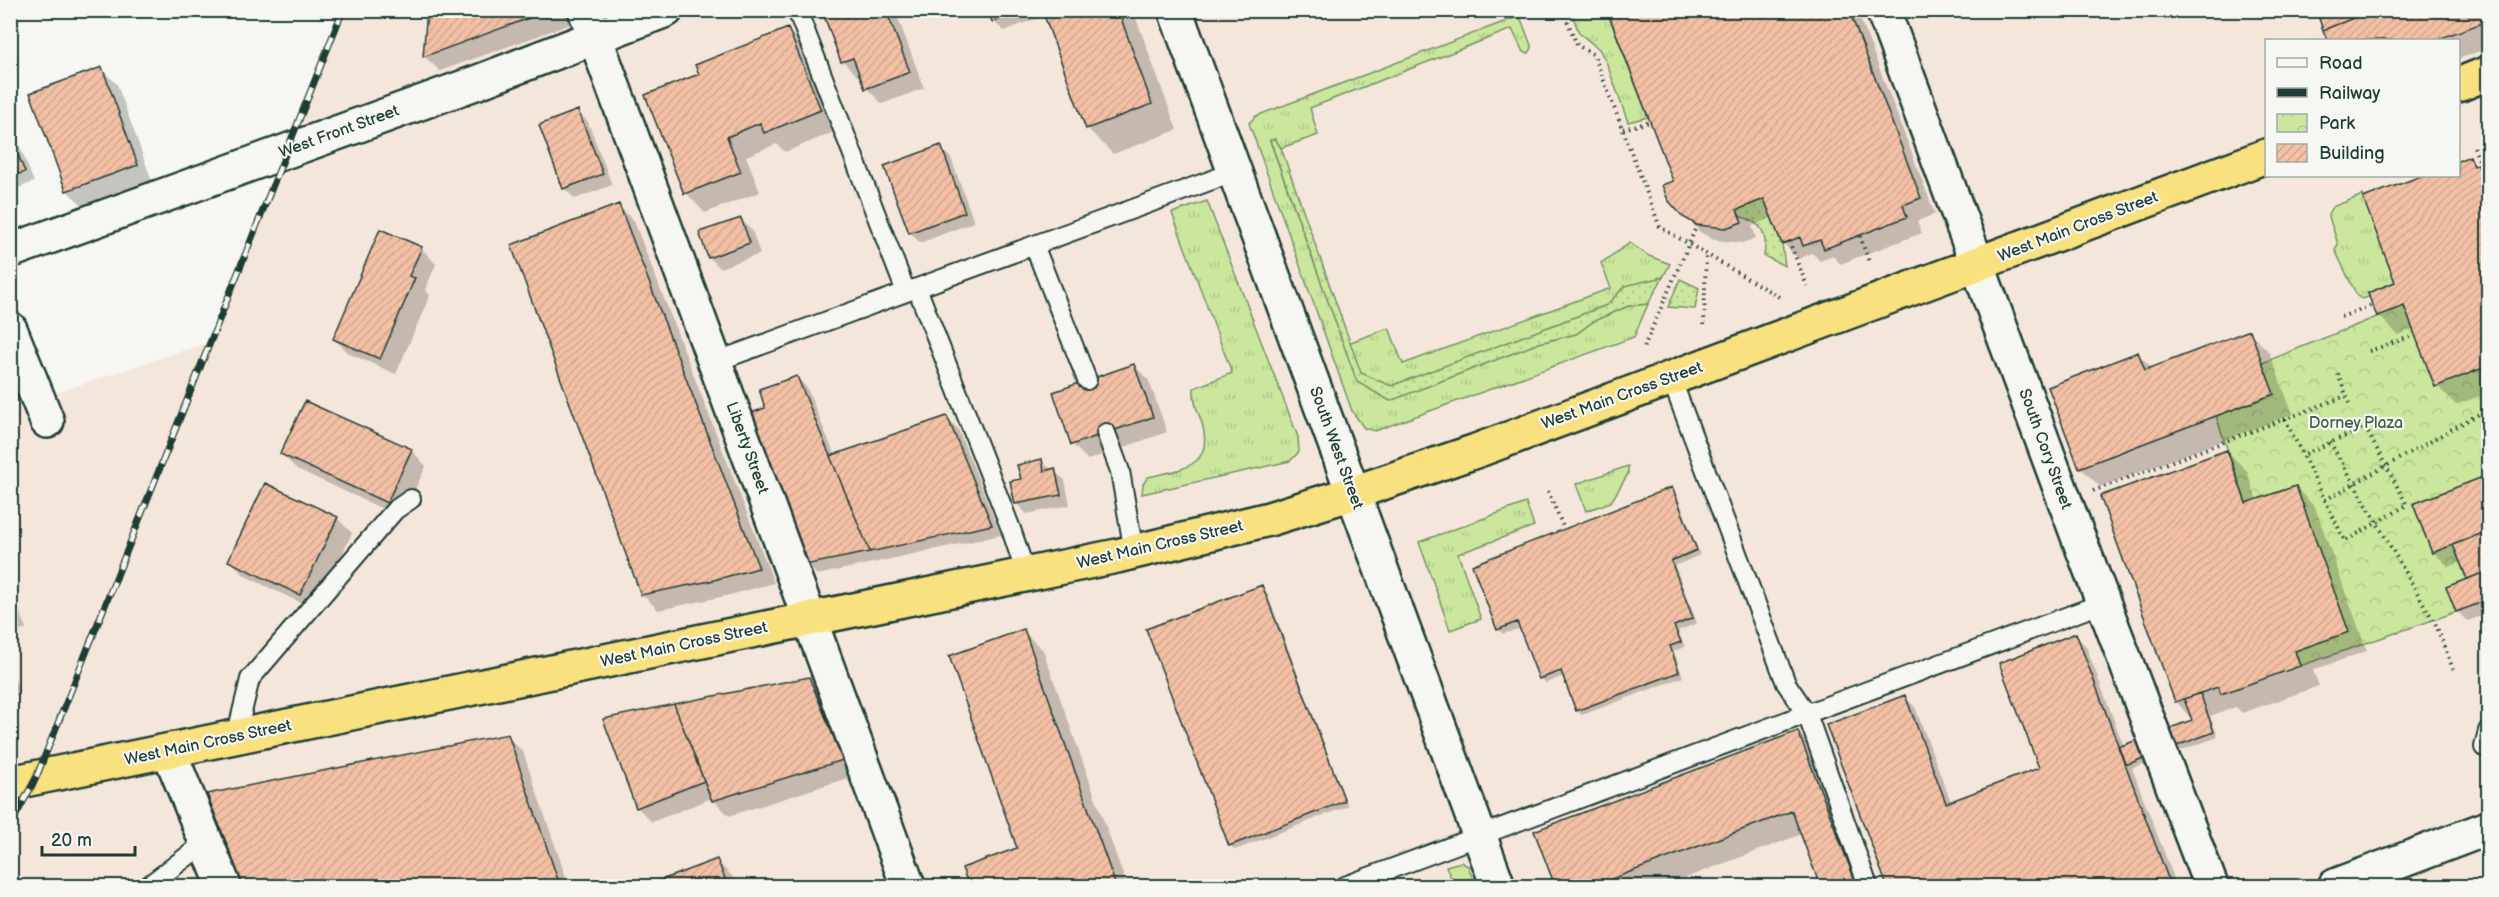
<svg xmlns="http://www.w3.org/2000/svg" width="2499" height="897" font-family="'Balsamiq Sans',sans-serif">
<defs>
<pattern id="grass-tufts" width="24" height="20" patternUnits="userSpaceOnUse" patternTransform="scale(1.5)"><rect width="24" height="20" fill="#cbe79d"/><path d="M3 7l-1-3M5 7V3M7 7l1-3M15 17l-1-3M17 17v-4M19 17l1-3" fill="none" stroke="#aec788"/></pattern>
<pattern id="park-crowns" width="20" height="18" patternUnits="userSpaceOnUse" patternTransform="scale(1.5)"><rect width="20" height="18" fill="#cbe79d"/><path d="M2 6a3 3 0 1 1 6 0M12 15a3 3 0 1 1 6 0" fill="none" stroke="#aec788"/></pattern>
<pattern id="garden-dots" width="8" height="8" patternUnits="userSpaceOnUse" patternTransform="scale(1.5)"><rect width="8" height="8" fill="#cbe79d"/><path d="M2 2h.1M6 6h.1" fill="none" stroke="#aec788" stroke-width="1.8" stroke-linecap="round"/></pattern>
<pattern id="building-hatch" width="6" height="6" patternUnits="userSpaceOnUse" patternTransform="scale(1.5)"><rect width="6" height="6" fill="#f4c0a5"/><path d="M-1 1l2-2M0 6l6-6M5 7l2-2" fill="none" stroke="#d1a68f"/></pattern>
</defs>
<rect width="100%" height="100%" fill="#f6f6f2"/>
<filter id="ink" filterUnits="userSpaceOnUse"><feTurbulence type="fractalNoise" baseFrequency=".0167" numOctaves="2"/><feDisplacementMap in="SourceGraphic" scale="12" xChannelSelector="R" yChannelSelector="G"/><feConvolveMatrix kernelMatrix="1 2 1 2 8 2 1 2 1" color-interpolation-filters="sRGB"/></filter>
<g filter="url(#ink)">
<path fill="#f5e6db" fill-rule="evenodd" d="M664 10 2488 11V886H11L10 408 212 341 343 11H585L595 36ZM2266 40H2458V176H2266Z"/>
<path fill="url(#grass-tufts)" stroke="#759268" stroke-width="1.5" d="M1571 11H1607L1648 117 1628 122 1607 64 1599 49 1579 33Z
M1514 18 1521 19 1532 48 1529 53 1523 52 1512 29 1310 108 1318 135 1281 148 1275 139 1270 141 1357 381 1390 401 1539 343 1576 334 1594 321 1628 306 1648 304 1634 337 1375 431 1364 428 1352 411 1249 123 1256 116Z
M2363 195 2395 282 2368 293 2369 297 2362 299 2357 296 2335 250 2338 244 2328 214 2332 207Z
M1207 201 1298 437 1299 452 1290 461 1142 494 1143 484 1148 477C1183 469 1216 467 1201 420 1197 410 1193 400 1194 388L1232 373 1172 213Z
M1630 243 1649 256 1670 264 1663 277 1625 286 1607 305 1391 386 1361 373 1348 343 1389 328 1403 364 1611 288 1601 263Z
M1628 466V474L1611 502 1586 511 1576 484Z
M1526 503 1534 526 1458 554 1481 619 1450 630 1419 542Z
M1461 862 1468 866 1476 886H1454L1446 866Z"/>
<path fill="url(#park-crowns)" stroke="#759268" stroke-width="1.5" d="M2404 306 2435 386 2488 366V475L2413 504 2432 553 2453 545 2467 579 2447 587 2456 612 2300 666 2295 651 2348 631 2296 486 2246 503 2216 416 2274 394 2262 363Z"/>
<path fill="url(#garden-dots)" stroke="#759268" stroke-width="1.5" d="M1275 139 1281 148 1361 373 1391 386 1607 305 1625 286 1663 277 1648 304 1628 306 1594 321 1576 334 1539 343 1390 401 1357 382 1270 140Z
M1764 199 1782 244 1785 266 1764 256C1768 233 1762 222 1739 216L1737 210Z
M1680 279 1699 288 1695 309 1668 307Z"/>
<path fill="#0003" d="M429 10H576L579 21 440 71 424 56Z
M833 10H895L924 88 882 104 867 88 862 75 858 77 843 61Z
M989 10H1133L1177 130 1113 154 1087 128 1046 15 1004 31 993 21Z
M1609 10H1857L1935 214 1917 221 1922 233 1840 264 1833 256 1820 261 1812 253 1798 259 1783 243 1773 217 1752 226 1756 238 1742 243 1714 240 1700 232 1684 215 1675 182Z
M2318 10H2488V19L2431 40H2329Z
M2488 22V48L2458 59V40H2440Z
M788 30 808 50 839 130 785 152 777 144 746 156 760 192 705 213 686 193Z
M10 43 16 57 10 59Z
M101 69 117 84 152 181 83 206 67 191 32 94Z
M578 112 588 122 612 185 575 199 565 189 541 126Z
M10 121 34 182 10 191Z
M940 147 951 158 974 222 920 243 910 232Z
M2470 158 2488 177V393L2456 405 2437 386 2414 329 2398 335 2378 315 2397 283 2365 199 2425 176H2458Z
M619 206 634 221 774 583 726 596 658 610 642 594Z
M741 220 752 230 760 254 720 268 709 257Z
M421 248 436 264 425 290 430 295 396 374 350 354 334 339Z
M2249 332 2269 352 2293 414 2100 487 2080 467 2138 354 2153 369Z
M1134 365 1149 381 1167 432 1088 460 1072 444Z
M796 377 807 388 835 456 947 418 958 429 1001 535 817 575 807 564 767 409Z
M411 450 426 466 402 518 297 469 281 454Z
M2227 451 2247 471 2257 501 2296 488 2315 507 2367 651 2313 670 2319 686 2242 713 2236 707 2210 716 2218 737 2132 768 2177 886H1889L1828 726 1905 697 1915 707 1951 802 2041 768 2075 635 2086 646 2124 747 2193 721 2176 701Z
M1041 461 1065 480 1070 505 1027 514 1017 504 1012 482 1022 480Z
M2488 477V614L2467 621 2457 611 2469 580 2462 562 2449 567 2433 552 2415 505Z
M1672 489 1677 494 1700 555 1675 566 1697 623 1678 631 1685 647 1674 651 1683 677 1582 715 1577 711 1564 676 1546 683 1541 678 1521 628 1503 634 1498 629Z
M337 518 352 533 316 610 245 576 230 560Z
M10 566 17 585 11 587 26 629 10 634Z
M1261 586 1266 591 1348 806 1235 850 1230 845Z
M1023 631 1043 650 1127 886H970L964 869 1019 849Z
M10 667 19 690 10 709Z
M808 679 824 695 857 775 729 816 712 798 652 822 637 807 605 720Z
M1798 733 1817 753 1868 886H1822L1802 834 1664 886H1557L1536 832Z
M507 736 523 752 569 886H245L209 795Z
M717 861 732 876 736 886H650Z"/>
<path fill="url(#building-hatch)" stroke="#1f3d34" stroke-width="1.5" d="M427 10H551L423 57Z
M829 10H886L910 72 865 89 853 58 841 62 823 13Z
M988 10H1021L992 22Z
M1042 10H1118L1152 104 1086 129Z
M1607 10H1849L1921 198 1903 205 1907 217 1824 249 1820 240 1803 246 1800 237 1782 244 1764 199 1737 210 1742 222 1726 228 1697 225 1683 217 1668 200 1662 185 1673 181Z
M2316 10H2374L2323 30Z
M2374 10H2488V21L2436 40H2327L2323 30Z
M788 28 821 110 764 133 760 123 727 137 741 172 684 194 645 95 699 74 695 65Z
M102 67 138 165 66 191 30 93Z
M578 110 603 174 563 189 539 125Z
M10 134 25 172 10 177Z
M941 145 965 212 909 233 884 166Z
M2470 156 2474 166 2478 164 2488 192V366L2435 387 2404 306 2377 316 2372 305 2368 293 2395 282 2363 198 2421 176H2458V161Z
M619 204 759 568 710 581 641 595 511 245Z
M741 218 750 243 708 258 699 232Z
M380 229 422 247 409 276 415 278 380 359 333 339Z
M2250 330 2274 394 2079 468 2048 387 2138 352 2145 370Z
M1134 364 1153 417 1071 445 1053 392Z
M797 376 830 456 870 552 805 565 751 413 765 408 759 389Z
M305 401 412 449 387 503 280 454Z
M947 416 992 525 870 552 830 456Z
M2227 450 2246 503 2296 486 2349 632 2295 651 2300 666 2221 694 2218 687 2175 702 2100 496Z
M1042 459 1044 471 1055 468 1061 495 1015 504 1010 481 1021 479 1017 465Z
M2488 475V531L2432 553 2413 504Z
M265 483 338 517 300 595 228 561Z
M1672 487 1697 550 1671 561 1693 618 1674 626 1681 642 1670 646 1679 672 1576 711 1561 671 1539 679 1517 622 1497 630 1472 565Z
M2488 531V571L2467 579 2453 545Z
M2488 571V600L2456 612 2446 587Z
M1262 585 1345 801 1229 846 1146 629Z
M1024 629 1116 886H969L962 868 1017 848 949 656Z
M2076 633 2171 886H1887L1826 725 1905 695 1946 803 2039 768 1999 663Z
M809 677 843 760 712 801 674 704Z
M2200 693 2214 732 2125 765 2118 747 2192 720 2184 699Z
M674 704 704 781 636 808 603 719Z
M1798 731 1857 886H1820L1792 811 1593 886H1555L1534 831Z
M508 734 560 886H243L207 794Z
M717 859 728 886H645Z"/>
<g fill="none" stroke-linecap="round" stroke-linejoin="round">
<defs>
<path id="lane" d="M797 10 906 292
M1034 245 1087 380
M917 288 1011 529 1026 574
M715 362 1234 172
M1671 378 1786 683 1807 714 1868 886
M1106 433 1120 471 1134 552
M236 737 250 679 395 510 411 499
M2484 747 2488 731
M148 886 206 842
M1345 886 2103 603"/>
<path id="street" d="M1175 10 1498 886
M10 329 47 421
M169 751 224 886"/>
<path id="secondary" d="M585 10 908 886
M1883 10 2076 531 2211 886
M10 251 478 82 666 10
M2335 886 2488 828"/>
<path id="highway" d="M2458 85 2488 73
M10 783 1117 556 1269 519 1353 493 1476 451 2266 156"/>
</defs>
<use href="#lane" stroke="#1f3d34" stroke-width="22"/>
<use href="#street" stroke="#1f3d34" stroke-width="38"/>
<use href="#secondary" stroke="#1f3d34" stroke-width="38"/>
<use href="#highway" stroke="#1f3d34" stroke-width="38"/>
<path stroke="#1f3d34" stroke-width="4" stroke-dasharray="1.5 4.5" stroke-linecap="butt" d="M1563 10 1577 45 1594 55 1660 227 1779 297
M1623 129 1650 122
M2474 147 2488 184
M1860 236 1869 262
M1789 241 1807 286
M2341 317 2372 305
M1704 325 1706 254
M1644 347 1697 225
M2369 351 2410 337
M2338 374 2350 405
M2285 419 2345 541 2407 505 2365 427 2303 455
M2330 442 2436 625 2453 669
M1548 491 1564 529
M2093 491 2346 396
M2325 500 2488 409"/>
<use href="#lane" stroke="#f6f6f2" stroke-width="18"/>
<use href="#street" stroke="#f6f6f2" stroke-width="33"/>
<use href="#secondary" stroke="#f6f6f2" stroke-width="33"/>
<use href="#highway" stroke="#fae180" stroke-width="33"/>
<defs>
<path id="rail" d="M10 826 36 778 343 10"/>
</defs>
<use href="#rail" stroke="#1f3d34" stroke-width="7"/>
<use href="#rail" stroke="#f6f6f2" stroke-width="4.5" stroke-dasharray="14" stroke-linecap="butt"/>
</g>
</g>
<g text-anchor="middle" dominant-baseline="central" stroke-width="4.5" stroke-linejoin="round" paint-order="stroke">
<g font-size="16" fill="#1f3d34" stroke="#f6f6f2">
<text transform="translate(339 132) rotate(-20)">West Front Street</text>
<text transform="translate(2078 227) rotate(-21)">West Main Cross Street</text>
<text transform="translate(1622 396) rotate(-20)">West Main Cross Street</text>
<text transform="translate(747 448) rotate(70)">Liberty Street</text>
<text transform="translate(1336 448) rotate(70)">South West Street</text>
<text transform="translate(2045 449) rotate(70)">South Cory Street</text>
<text transform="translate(1160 545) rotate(-13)">West Main Cross Street</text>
<text transform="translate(684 645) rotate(-12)">West Main Cross Street</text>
<text transform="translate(208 743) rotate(-12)">West Main Cross Street</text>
</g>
<g font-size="16" fill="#415f49" stroke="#f6f6f2">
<text x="2356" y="423">Dorney Plaza</text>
</g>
</g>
<rect width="2499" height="897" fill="none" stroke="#f6f6f2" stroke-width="36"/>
<rect x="18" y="18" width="2463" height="861" fill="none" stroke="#1f3d34" stroke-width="2" filter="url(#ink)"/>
<rect x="2265" y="39" width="195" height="138" fill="#f6f6f2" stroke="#a0aca6" stroke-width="1.5"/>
<rect x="2277" y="58" width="30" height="9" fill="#f6f6f2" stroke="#a0aca6" stroke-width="1.5"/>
<text x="2319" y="69" font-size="18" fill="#1f3d34">Road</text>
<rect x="2277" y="88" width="30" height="9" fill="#1f3d34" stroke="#a0aca6" stroke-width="1.5"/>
<text x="2319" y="99" font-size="18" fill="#1f3d34">Railway</text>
<rect x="2277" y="114" width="30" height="18" fill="url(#park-crowns)" stroke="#a0aca6" stroke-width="1.5"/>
<text x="2319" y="129" font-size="18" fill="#1f3d34">Park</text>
<rect x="2277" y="144" width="30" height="18" fill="url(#building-hatch)" stroke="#a0aca6" stroke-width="1.5"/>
<text x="2319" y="159" font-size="18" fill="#1f3d34">Building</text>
<path d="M42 846v9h93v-9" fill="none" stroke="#1f3d34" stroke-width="3"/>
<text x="51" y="846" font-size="18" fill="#1f3d34" stroke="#f6f6f2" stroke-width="4.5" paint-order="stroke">20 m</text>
</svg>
